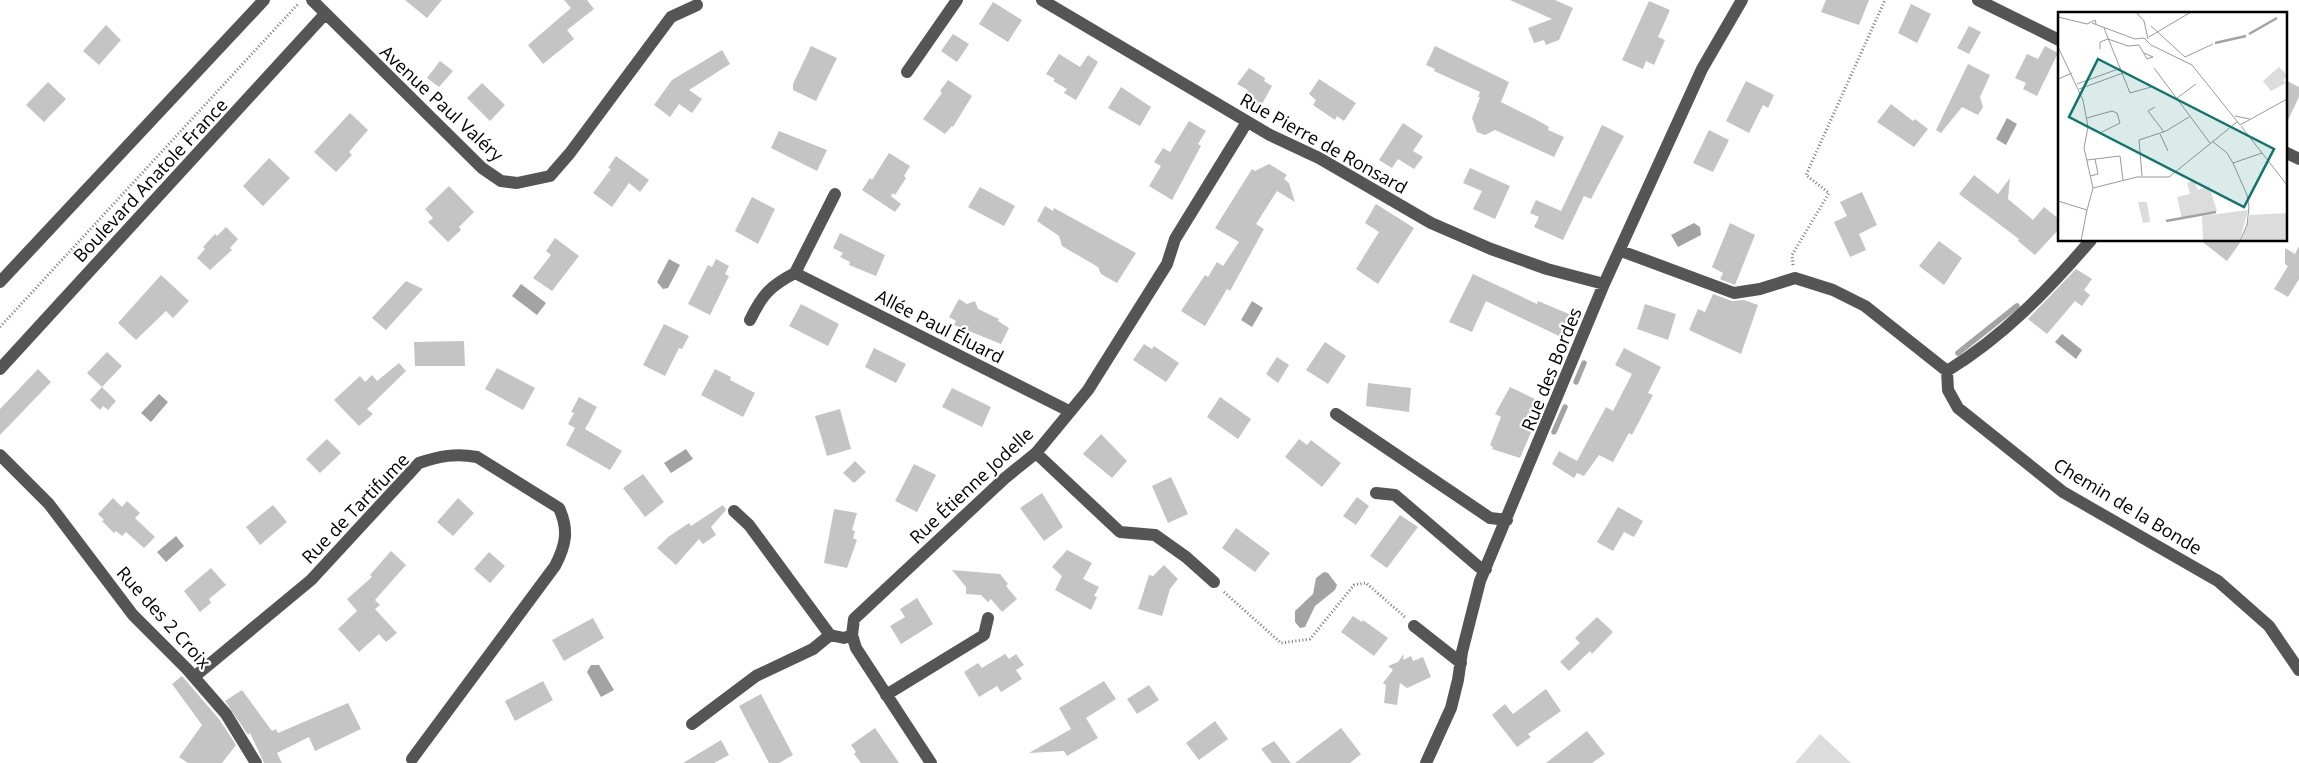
<svg xmlns="http://www.w3.org/2000/svg" width="2299" height="763" font-family="'Open Sans',sans-serif">
<rect width="100%" height="100%" fill="#fff"/>
<path fill="#dcdcdc" d="M1820 734 1851 763H1795Z"/>
<path fill="#a3a3a3" d="M2007 118 2017 124 2006 145 1996 139Z
M1694 223 1700 227 1701 235 1678 247 1671 235Z
M669 259 680 265 668 288 663 289 657 282Z
M521 284 546 303 537 315 512 296Z
M1252 301 1263 308 1252 327 1241 320Z
M2062 334 2082 350 2076 359 2055 342Z
M159 394 168 402 151 422 141 413Z
M686 449 693 459 671 473 664 463Z
M176 536 184 546 166 562 157 552Z
M1324 572 1328 573 1337 585 1335 590 1315 606 1305 627 1300 628 1295 622V611L1313 594 1316 578Z
M591 665H599L614 690 601 697 587 672Z"/>
<g fill="none" stroke-linecap="round" stroke-linejoin="round">
<path stroke="#a3a3a3" stroke-width="5.5" d="M1958 353 2017 306
M1576 382 1584 363
M1554 432 1565 407"/>
</g>
<path fill="#c4c4c4" d="M405 0H442L427 18Z
M564 0H587L594 9 567 30 574 39 543 64 528 45 571 8Z
M1510 0H1555L1573 8 1559 40 1546 45 1544 40 1534 43 1528 28 1552 19Z
M1826 0H1869L1859 25 1821 12Z
M1649 1 1670 10 1658 37 1665 40 1654 65 1646 61 1643 69 1622 60Z
M993 2 1022 20 1008 42 979 24Z
M1911 4 1931 14 1917 43 1898 33Z
M106 25 121 40 99 65 83 51Z
M1969 26 1981 32 1969 54 1957 48Z
M953 34 969 44 957 62 941 51Z
M811 46 837 58 816 101 793 90V84Z
M1435 46 1509 82 1501 102 1537 120 1549 127 1548 130 1564 137 1554 157 1495 130 1485 135 1477 132 1472 118 1480 97H1478L1480 92 1434 71 1435 69 1426 65Z
M2045 46 2058 53 2037 96 2023 89 2026 83 2015 78 2027 54 2038 59Z
M722 50 730 64 689 90 702 99 692 113 679 104 670 117 654 105 672 80Z
M1059 54 1080 67 1088 55 1098 62 1076 100 1064 93 1067 89 1053 81 1055 79 1046 74Z
M440 61 453 71 439 87 427 78Z
M1968 64 1990 75 1980 97 1983 107 1978 115 1962 107 1941 133 1936 130Z
M1249 68 1265 78 1264 81 1272 86 1259 109 1242 99 1248 90 1237 84Z
M1319 79 1356 103 1344 121 1337 116 1335 120 1313 105 1316 100 1309 94Z
M948 80 972 96 953 127 952 126 945 134 923 119 942 93 940 91Z
M2285 80 2299 87V97L2285 126Z
M1746 81 1774 95 1768 108 1763 105 1749 133 1726 121Z
M48 82 66 99 44 122 26 105Z
M482 83 505 105 490 121 467 98Z
M1121 87 1151 107 1140 126 1108 108Z
M1891 104 1913 121 1915 119 1928 129 1914 147 1877 122Z
M350 113 368 130 349 152 352 155 336 172 314 152Z
M1189 121 1206 131 1198 144 1201 146 1172 200 1149 186 1161 166 1154 162 1163 148 1170 152Z
M1403 123 1423 136 1413 151 1423 157 1414 169 1398 159 1392 168 1379 160Z
M1602 125 1624 136 1591 199 1584 196 1563 240 1534 227 1539 217 1530 213 1536 200 1561 211Z
M1709 130 1729 140 1713 172 1693 163Z
M779 131 827 150 817 171 771 148Z
M889 153 910 166 904 176 906 178 895 195 893 193 891 196 901 204 895 212 862 190 870 178 872 180Z
M616 156 649 180 640 192 629 183 612 207 593 193 611 169 608 168Z
M269 158 290 178 263 206 243 186Z
M1269 164 1287 175 1284 179 1289 183 1295 202 1277 191 1256 224 1264 229 1230 291 1227 289 1205 326 1181 311 1205 275 1208 277 1217 262 1223 266 1239 242 1215 228 1252 169 1255 171Z
M1470 168 1510 186 1495 219 1473 209 1482 191 1463 183Z
M1974 175 1998 194 2010 178 2008 199 2033 220 2044 207 2059 219V229L2035 255 2018 241 2019 239 1959 194Z
M449 186 474 212 459 227 461 230 448 242 428 222 433 218 425 209Z
M980 187 1015 206 1004 226 968 207Z
M1862 192 1877 225 1859 234 1866 250 1850 257 1834 222 1847 216 1840 202Z
M752 197 775 209 758 244 735 231Z
M1376 204 1414 228 1378 284 1356 269 1379 232 1365 223Z
M1045 206 1053 211 1054 208 1136 253 1117 283 1101 274 1098 267 1062 246 1059 236 1037 221Z
M1730 223 1755 235 1735 285 1720 279 1723 273 1712 267Z
M226 227 238 239 230 248 232 250 210 270 197 258 205 249 203 247 215 234 217 236Z
M840 233 885 255 876 276 849 265 850 262 840 257 843 253 833 248Z
M555 238 579 256 552 291 533 278 551 255 546 251Z
M2200 240H2242L2227 261Z
M1939 241 1962 258 1944 285 1919 266Z
M2299 246V279L2288 297 2274 289 2288 266 2285 264V248L2295 254Z
M716 259 729 266 725 274 729 276 710 315 688 304 708 265 712 267Z
M2076 269 2092 279 2084 290 2090 295 2082 306 2075 301 2047 334 2028 319Z
M1473 274 1537 304 1538 301 1569 314 1559 336 1486 301 1472 332 1449 322Z
M161 275 189 301 173 318 166 311 136 340 118 323Z
M406 281 423 289 386 330 372 318Z
M1713 294 1732 301 1744 300 1758 305 1741 354 1689 330 1698 309 1705 312Z
M959 299 967 304 975 301 978 309 999 319 998 321 1009 328 1001 344 954 325 956 321 949 317Z
M801 304 839 324 828 346 789 326Z
M1645 304 1676 314 1668 340 1637 329Z
M664 324 689 336 682 349 679 348 665 376 643 365Z
M464 341 465 366H415L414 342Z
M1325 342 1346 356 1328 384 1306 370Z
M1144 344 1152 349 1154 346 1179 363 1166 382 1133 360Z
M874 348 906 364 896 383 865 367Z
M1624 348 1661 367 1648 393 1653 395 1632 435 1629 433 1613 462 1599 455 1584 476 1577 473 1574 478 1552 464 1559 451 1577 461 1606 407 1613 411 1632 374 1615 365Z
M107 352 122 366 102 387 87 373Z
M1277 357 1289 365 1278 383 1266 374Z
M399 363 406 371 367 409 373 414 359 426 334 400 360 376 365 382 372 375 377 381Z
M497 368 535 388 523 410 485 389Z
M38 369 51 382 0 435V409Z
M715 369 731 377 730 380 755 393 743 417 701 395Z
M1368 383 1411 388 1409 412 1366 406Z
M102 387 116 401 108 410 103 406 100 410 90 400Z
M1510 387 1537 400 1524 425 1532 430 1520 458 1492 449 1493 447 1490 445 1501 417 1495 414Z
M952 388 991 407 982 427 942 407Z
M579 397 597 407 585 429 622 451 610 470 566 445 575 428 568 424 574 413 571 412Z
M1220 397 1251 419 1238 439 1207 417Z
M840 409 851 449 827 456 815 416Z
M1101 434 1127 461 1112 478 1083 454Z
M327 439 341 453 320 473 306 459Z
M1299 439 1307 445 1311 440 1341 463 1322 487 1285 457Z
M855 461 866 472 854 483 843 473Z
M914 464 936 475 917 512 895 501Z
M643 474 664 502 645 517 623 488Z
M1171 477 1188 514 1168 523 1152 486Z
M1042 493 1063 527 1044 541 1020 508Z
M1357 497 1369 506 1356 525 1343 516Z
M113 498 122 507 127 501 140 513 135 518 155 537 144 548 126 532 122 536 116 531 114 533 102 521 104 520 98 514Z
M458 498 474 513 453 536 437 522Z
M273 505 287 522 260 545 246 527Z
M723 505 726 510 711 527 716 535 703 544 699 539 676 565 657 548 668 537 689 523 691 526Z
M1618 507 1643 521 1634 537 1624 532 1613 551 1597 542Z
M834 509 857 513 852 530 855 531 853 538 857 540 847 568 824 563Z
M1400 515 1418 527 1387 568 1370 556Z
M1236 528 1270 553 1255 572 1222 548Z
M1067 550 1092 563 1083 579 1099 587 1094 596 1097 597 1091 610 1055 590 1062 576 1052 567Z
M391 551 406 565 375 600 380 605 375 609 397 633 386 642 379 634 359 652 338 629 357 611 347 599 372 577 370 575Z
M489 552 505 566 490 583 474 569Z
M1164 565 1178 579 1170 589 1162 616 1138 609 1149 575 1153 576Z
M211 568 226 585 209 599 211 603 200 612 184 591Z
M952 570 1000 574 1008 584 1006 586 1017 599 1002 612 991 599 988 602 981 595 966 594V587Z
M917 598 933 624 901 644 890 626 905 617 900 609Z
M1353 616 1362 622 1363 620 1388 638 1374 656 1341 632Z
M1597 617 1613 632 1592 654 1590 651 1569 671 1560 662 1580 643 1575 638Z
M593 618 604 638 564 661 552 640Z
M1005 654 1009 659 1016 654 1024 665 1016 670 1022 679 1001 692 997 686 979 697 964 672 978 663 982 668Z
M1404 654 1403 660 1411 656 1413 661 1423 657 1431 677 1407 688 1400 683 1397 705 1384 703 1386 685 1383 683 1393 670 1388 666 1398 662Z
M182 676 219 719 236 745 222 763H188L179 757 202 725 172 684Z
M543 681 553 700 515 721 505 701Z
M1104 681 1116 699 1086 718 1098 738 1067 756 1064 751 1029 753 1071 729 1059 708Z
M1149 685 1159 700 1137 714 1127 699Z
M1546 689 1561 711 1528 734 1531 737 1517 747 1492 715 1505 704 1513 714Z
M242 690 272 731 276 729 278 733 348 703 361 729 315 751 309 737 277 753 282 763H264L250 733 248 735 225 701Z
M761 694 793 755 779 763H769L739 706Z
M1215 721 1228 739 1199 760 1186 743Z
M875 728 899 763H861L854 754 856 752 851 745Z
M1341 728 1361 754 1350 763H1295Z
M1587 731 1605 754 1592 763H1546Z
M721 740 729 755 714 763H683Z
M1274 741 1291 763H1272L1261 749Z"/>
<g fill="none" stroke-linecap="round" stroke-linejoin="round">
<path stroke="#777" stroke-width="3" stroke-dasharray="1 2.5" stroke-linecap="butt" d="M1793 265 1792 255 1829 193 1806 175 1885 0
M0 327 298 4
M1224 592 1281 643 1310 639 1354 585 1366 583 1405 617"/>
<path stroke="#555" stroke-width="12" d="M312 0 482 168 501 181 517 183 550 176 570 153 671 17 697 5
M1042 0 1270 135 1319 158 1431 223 1491 249 1547 269 1604 284
M1978 0 2059 40
M907 72 957 0
M2285 152 2299 159
M835 194 795 273 1069 411
M1621 251 1734 293 1760 289 1795 278 1833 290 1865 306 1947 371C2004 336 2048 290 2091 240
M0 282 264 0
M750 320C762 295 770 286 795 273
M0 369 325 14
M1947 371 1948 390 1958 408 2063 492 2218 581 2269 626 2299 670
M1336 414 1490 518 1507 520
M1036 453 1120 532 1155 535 1186 557 1214 582
M0 455 49 504 133 615 187 669 226 714 256 763
M1376 493 1395 495 1479 567 1486 569
M734 511 749 525 830 635 844 638 852 635
M1414 626 1461 663
M194 677 311 580 419 463C439 456 456 453 477 457L559 508C569 530 566 545 555 566L412 759
M886 695 984 635 988 618
M692 724 756 676 813 649 830 635
M931 763 856 648 852 635 854 619 1005 478 1036 453 1088 390 1167 264 1175 239 1247 122
M1426 763 1451 708 1458 680 1462 652 1480 581 1604 284 1702 69 1742 0"/>
</g>
<g text-anchor="middle" dominant-baseline="central" stroke-width="4.5" stroke-linejoin="round" paint-order="stroke">
<g font-size="18" fill="#000" stroke="#fff">
<text transform="translate(442 103) rotate(43)">Avenue Paul Valéry</text>
<text transform="translate(1324 143) rotate(29)">Rue Pierre de Ronsard</text>
<text transform="translate(150 180) rotate(-47)">Boulevard Anatole France</text>
<text transform="translate(940 326) rotate(27)">Allée Paul Éluard</text>
<text transform="translate(1551 369) rotate(-68)">Rue des Bordes</text>
<text transform="translate(971 485) rotate(-43)">Rue Étienne Jodelle</text>
<text transform="translate(2128 506) rotate(31)">Chemin de la Bonde</text>
<text transform="translate(355 508) rotate(-46)">Rue de Tartifume</text>
<text transform="translate(164 617) rotate(48)">Rue des 2 Croix</text>
</g>
</g>
<g transform="translate(2058 12)">
<rect width="229" height="229" fill="#fff"/>
<path d="M221 55 229 63 225 68 228 71 213 79 205 69ZM136 168 140 178 151 174 159 199 124 207 119 185 132 182 129 171ZM80 190H89L92 210 85 211ZM190 198 182 229H145L144 204ZM229 201V229H183L192 203Z" fill="#dcdcdc"/>
<path fill="none" stroke="#a3a3a3" stroke-width="2.5" d="M191 22 219 6M157 31 188 24M108 209 158 200"/>
<path fill="none" stroke="#999" stroke-width="1" d="M78 0 86 9 90 27M0 5 29 12 37 8 38 12M34 11 77 27 86 26M93 14 127 45 155 32M46 16 72 81 93 75M91 25 133 0M86 26 93 33 134 53 182 113 229 87M0 35 25 88 30 115 26 136 35 176 29 198 0 189M42 37V30L50 27 70 34 81 33 89 47 95 45 86 41M96 56 152 131M0 67 14 61M19 72 63 56M21 77 65 61M119 86 138 72M97 95 90 99 106 120M177 104 192 107M29 106 54 99 59 101 62 111 42 121M183 114 229 173M102 122 110 139M154 129 169 141 175 151 204 141M29 148 62 144 65 168M175 151 189 183 191 195 189 213 182 229M32 164 40 162 37 147M84 164 81 128 108 119 131 105M35 176 79 165H111L179 110M23 229 29 198"/>
<path fill="#0f766e" fill-opacity="0.15" stroke="#0f766e" stroke-width="2.5" d="M40 47 216 137 186 195 11 105Z"/>
<rect width="229" height="229" fill="none" stroke="#000" stroke-width="2.5"/>
</g>
</svg>
